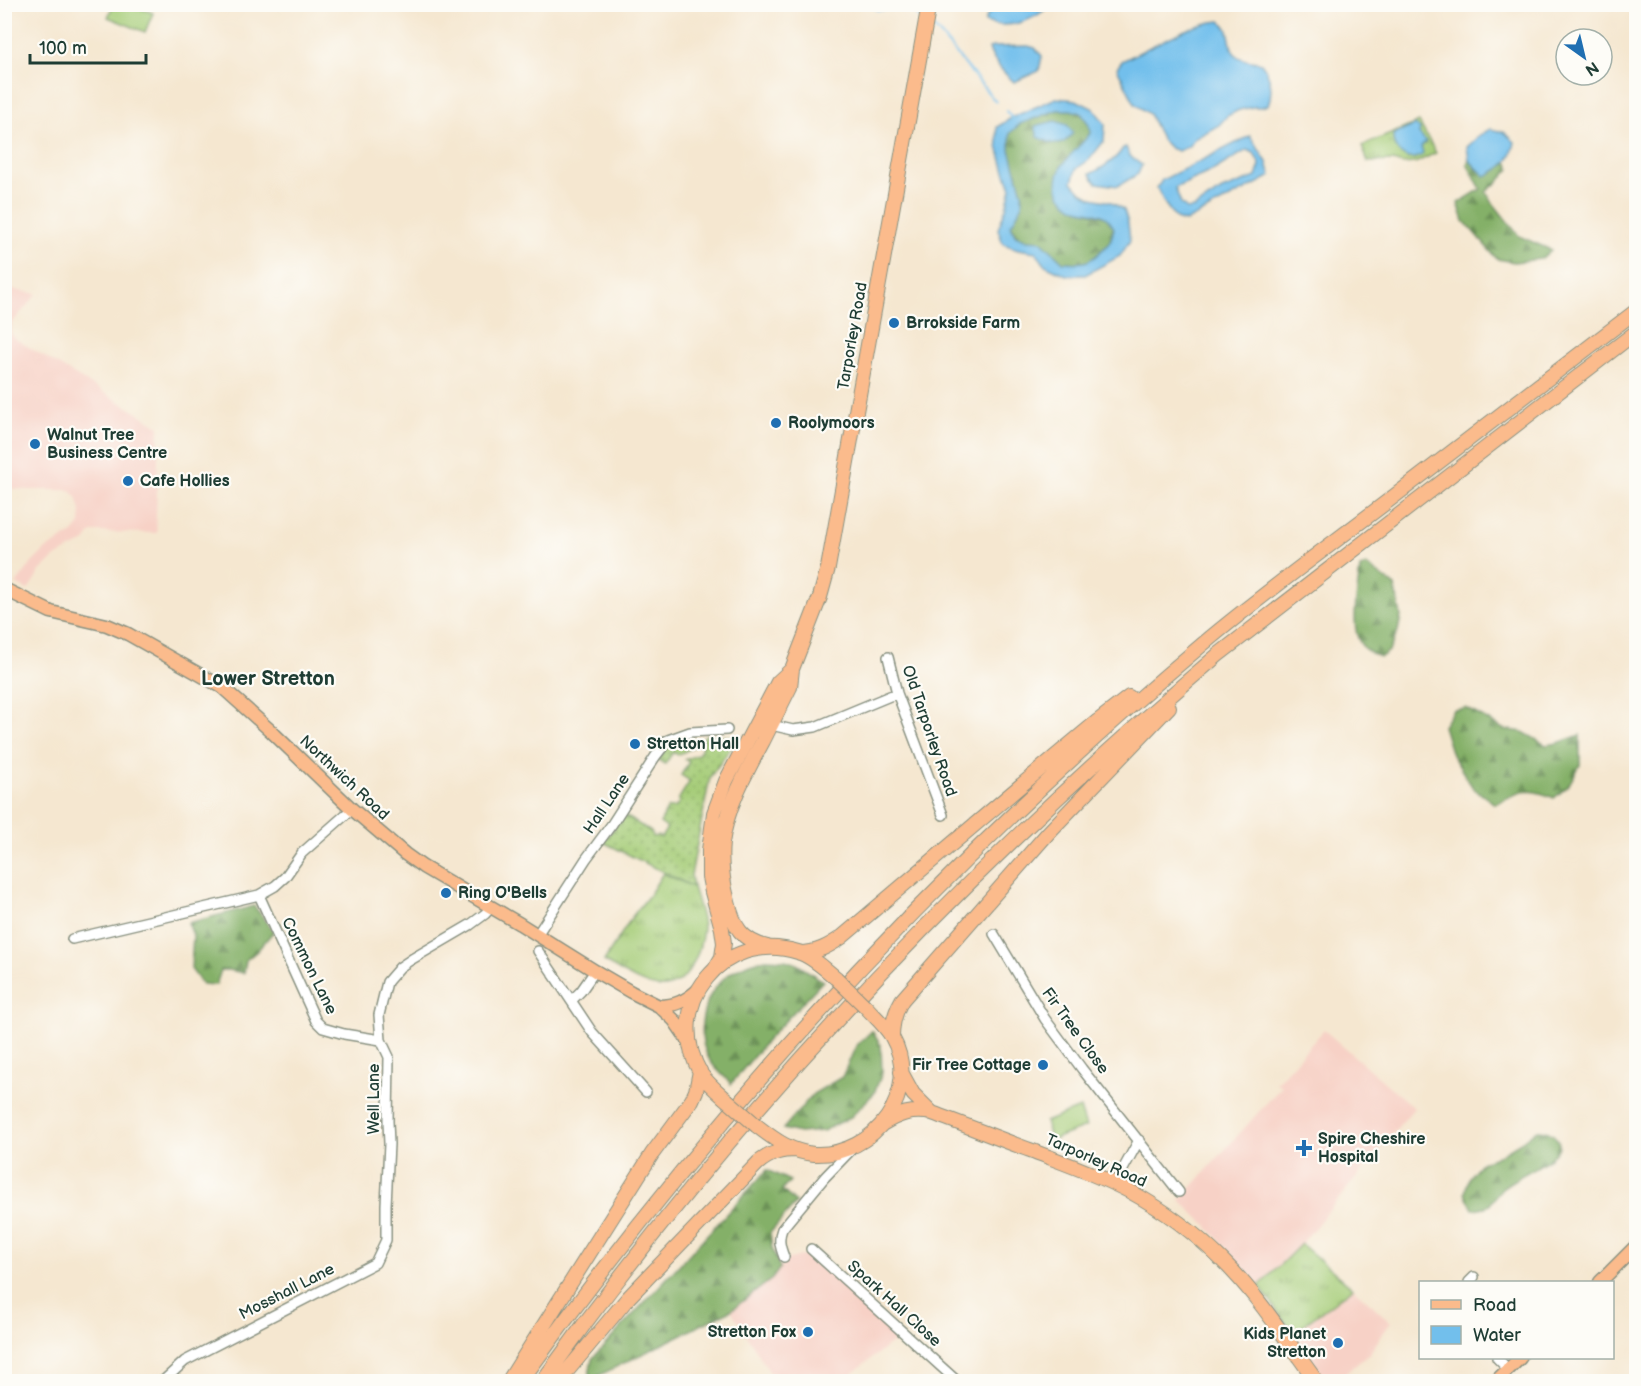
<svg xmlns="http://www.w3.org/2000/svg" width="1641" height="1386" font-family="'Balsamiq Sans',sans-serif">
<defs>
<pattern id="grass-tufts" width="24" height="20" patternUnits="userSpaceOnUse" patternTransform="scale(1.5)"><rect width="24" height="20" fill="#a5cc77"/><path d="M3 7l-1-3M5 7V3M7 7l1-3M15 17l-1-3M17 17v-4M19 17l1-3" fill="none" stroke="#86a762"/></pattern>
<pattern id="forest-firs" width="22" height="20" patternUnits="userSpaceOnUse" patternTransform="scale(1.5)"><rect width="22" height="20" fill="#84b068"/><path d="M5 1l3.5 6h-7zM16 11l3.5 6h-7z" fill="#6b9056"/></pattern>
<pattern id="garden-dots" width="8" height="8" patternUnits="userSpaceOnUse" patternTransform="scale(1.5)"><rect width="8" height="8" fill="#a5cc77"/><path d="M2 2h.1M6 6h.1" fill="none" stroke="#86a762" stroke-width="1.8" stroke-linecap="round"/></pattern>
</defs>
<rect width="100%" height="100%" fill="#fdfcf7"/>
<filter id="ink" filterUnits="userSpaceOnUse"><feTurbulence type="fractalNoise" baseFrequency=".0167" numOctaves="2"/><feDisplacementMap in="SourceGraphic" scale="12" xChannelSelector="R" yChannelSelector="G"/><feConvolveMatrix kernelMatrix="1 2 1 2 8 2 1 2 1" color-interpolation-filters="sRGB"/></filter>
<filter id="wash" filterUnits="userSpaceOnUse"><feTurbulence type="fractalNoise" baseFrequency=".008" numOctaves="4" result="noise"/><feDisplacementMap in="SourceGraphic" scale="24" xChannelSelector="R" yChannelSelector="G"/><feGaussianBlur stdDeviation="1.35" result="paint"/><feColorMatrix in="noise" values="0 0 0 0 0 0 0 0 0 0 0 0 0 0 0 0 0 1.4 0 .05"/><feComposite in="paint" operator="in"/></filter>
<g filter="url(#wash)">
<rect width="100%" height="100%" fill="#f5e7d0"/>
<path fill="#f7d1c6" d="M5 288 37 294 12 323 11 334 17 340 159 426 156 518 157 533 92 532 84 543 72 548 54 558 40 571 28 590 16 584 32 563 46 549 73 533 80 524 81 511 77 497 70 490H28L5 488Z
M1324 1030 1414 1108 1301 1244 1259 1286 1206 1225 1180 1200 1282 1086 1276 1083Z
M809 1254 900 1337 842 1381H775L731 1310 772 1279 786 1260Z
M1353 1288 1391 1322 1368 1355 1336 1381H1327L1293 1333Z"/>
<path fill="url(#grass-tufts)" stroke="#628456" stroke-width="1.5" d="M1419 122 1436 153 1415 163 1402 164 1393 161 1368 162 1362 146Z
M663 873 693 887C696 898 703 917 703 928 701 950 690 985 664 987 646 989 619 970 604 961L632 917 650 894Z
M1301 1244 1353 1288 1293 1333 1259 1286Z"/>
<path fill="url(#forest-firs)" stroke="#52764e" stroke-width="1.5" d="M1057 110H1071L1081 113 1088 123 1091 132 1083 143 1061 166 1077 209 1106 217 1114 228C1110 242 1110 243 1099 253 1087 265 1079 263 1063 262L1041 241 1027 240 1014 235 1011 225 1022 206V193L1010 150V133L1020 124Z
M1469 160 1478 170 1494 172 1507 161 1510 169 1499 181 1486 192 1493 203 1519 236 1551 250 1541 259 1514 262 1497 259 1464 221 1458 203 1481 189 1467 164Z
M1366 565 1395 586 1401 616 1398 631 1389 651 1381 657C1375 655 1368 652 1364 648 1348 632 1358 590 1360 568Z
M1466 708 1503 729 1523 732 1546 745 1558 743 1580 735V765L1568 786 1554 798C1527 786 1520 791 1495 804L1473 788 1452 755 1443 726 1453 710Z
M254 906 274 931 257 951 246 960 244 973 229 970H221L216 985 202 984 191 969 193 935 188 923Z
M766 959 785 960 795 963 823 981 768 1039 731 1084C724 1075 714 1069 709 1059 695 1033 702 998 724 978 736 967 751 962 766 959Z
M872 1031 881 1046 882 1073 874 1093 851 1117 823 1131 799 1133 783 1129 813 1094 842 1077 856 1046Z
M1537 1130C1545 1130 1552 1132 1557 1139 1569 1155 1523 1173 1514 1180 1510 1182 1506 1185 1502 1188 1497 1193 1493 1202 1487 1206 1483 1208 1477 1208 1473 1209L1465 1193 1469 1177 1481 1163 1496 1157 1521 1142Z
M767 1170 790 1181 782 1190 796 1203 770 1233 772 1248 780 1268 772 1279 731 1310 588 1381 592 1359Z"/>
<path fill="#a5cc77" stroke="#628456" stroke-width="1.5" d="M113 5H132L153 13 145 32 108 17Z
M1080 1108 1086 1127 1051 1140 1045 1122Z"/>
<path fill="url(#garden-dots)" stroke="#628456" stroke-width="1.5" d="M705 735 739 737 710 777 691 875 693 887 603 842 624 815 651 832 652 837 658 836 661 838 667 828 660 823 668 808H675L679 803 678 800 690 781 681 775 689 762 685 759C707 753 698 751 705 735Z
M689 737 694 740 693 747 678 755 673 752 665 764 658 760C668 745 672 742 689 737Z"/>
<path fill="#72bfec" stroke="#487e90" stroke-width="1.5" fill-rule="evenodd" d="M994 5H1014L1011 7 1012 8 1017 5H1050C1035 21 1007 30 985 22L986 18Z
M1220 21C1234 29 1226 46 1237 56 1243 61 1253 61 1261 63 1270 74 1274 90 1268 105L1261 107H1253L1239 110 1227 116 1219 125 1194 139 1188 147 1178 151 1170 148 1162 140 1149 114 1135 104 1117 68 1122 61C1150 48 1190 23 1220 21Z
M1028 46 1035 48 1042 56 1039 71 1014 82C1004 73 992 61 989 48L993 47Z
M1056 98 1076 100 1094 109 1105 124 1104 141 1089 160 1076 169 1072 182 1080 191 1092 198 1111 202 1124 210 1128 223 1130 241 1120 256 1085 275H1066L1045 265 1036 252 1018 249 1003 244 998 229 1006 208 1011 188 1004 168 998 146 997 127 1013 117ZM1057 110H1071L1081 113 1088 123 1091 132C1083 144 1066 157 1061 168 1052 186 1060 202 1078 209 1086 212 1099 212 1105 217 1109 219 1112 225 1114 228 1111 242 1110 243 1099 253 1087 265 1079 263 1063 262L1041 241 1027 240 1015 235 1011 225 1022 206V193L1010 150V133L1020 124Z
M1055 121 1067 125 1073 133C1061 149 1054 145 1038 137L1035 126Z
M1415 125 1420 129 1419 134 1426 142 1421 147 1423 154C1408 165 1392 151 1393 135Z
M1490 129 1504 132 1515 142C1512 160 1502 169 1485 176L1469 160 1467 147 1480 135Z
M1250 136 1267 162 1271 176 1185 222 1176 219 1165 204 1157 188 1162 180ZM1247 150 1254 153 1260 165 1256 177 1222 190 1194 208 1187 209 1181 204 1175 188 1214 170Z
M1126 147C1130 159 1133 158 1142 165L1138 174 1118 186 1097 183 1093 179 1090 174C1103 168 1116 160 1123 148Z"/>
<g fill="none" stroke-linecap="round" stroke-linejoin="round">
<path stroke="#72bfec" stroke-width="2" d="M868 4 878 10 910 8 919 17
M932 27 938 32 996 102
M1006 111 1013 119"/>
</g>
</g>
<g filter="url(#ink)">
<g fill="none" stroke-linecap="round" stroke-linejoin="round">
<defs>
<path id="minor" d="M888 657 897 693 943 815
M766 727 771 725 793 730 815 727 897 693
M259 895 316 1021 323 1028 344 1034 381 1040
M994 934 1045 1019 1082 1069 1179 1192
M537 935 586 859 612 824 655 757 668 740 690 732 727 730
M72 939 259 895 275 886 285 877 302 853 352 809
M538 951 592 1032 646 1092
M572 1000 581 991 595 971
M1115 1184 1139 1140
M811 1249 958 1382
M784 1257C780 1247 778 1239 782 1229L825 1177 852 1149
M1469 1282 1474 1277
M1497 1358 1508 1369
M162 1382 185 1361 375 1263 386 1240V1205L389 1144 388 1121 389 1057 381 1040 379 1015 387 982 400 967 412 959 470 925 485 914 491 907"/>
<path id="major" d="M4 589 51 612 107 625 128 634 222 687 272 732 352 809 405 854 423 867 520 924 595 971 631 992 659 1006 674 1020 690 1043
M659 1006C675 1006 686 1001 698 990
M1600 1282 1636 1246
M1495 1382 1520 1358"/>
<path id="highway" d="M767 947C741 940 734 927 728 902 723 883 720 862 722 843 727 806 746 773 763 741 772 723 781 705 790 687L792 669 820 597 828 568 929 4
M800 953C817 953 829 946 842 937L1057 755 1098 721 1129 697
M715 969 722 957 724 943 722 929 712 892 709 877V850L714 813 726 781 778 682 792 669
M892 1037C892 1024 895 1012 902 1000L1049 832 1169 707
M901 1072 913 1094 932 1113
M727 1100C718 1092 708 1084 701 1074 661 1005 723 929 798 952 812 956 825 969 836 978
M882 1124C899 1114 912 1109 932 1113 965 1125 997 1138 1030 1150 1064 1163 1099 1175 1131 1192 1164 1210 1195 1233 1222 1260 1259 1296 1286 1340 1317 1382
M757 1126C775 1140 791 1152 814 1154 874 1157 923 1092 892 1037 885 1025 874 1016 865 1006
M508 1382 652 1154 692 1100 696 1091 700 1071
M520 1382C716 1109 946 860 1203 644 1267 590 1335 542 1401 491 1480 431 1558 371 1636 311
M542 1382C735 1112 965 870 1218 655L1636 332
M558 1382 628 1298 758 1163C770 1153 781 1150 796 1150"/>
</defs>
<use href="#minor" stroke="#8a9282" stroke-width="12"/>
<use href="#major" stroke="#8a9282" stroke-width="15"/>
<use href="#highway" stroke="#8a9282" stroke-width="16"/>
<use href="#minor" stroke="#fff" stroke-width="9"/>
<use href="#major" stroke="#fbbb8c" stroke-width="12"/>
<use href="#highway" stroke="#fbbb8c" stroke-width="14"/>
<defs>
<path id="highway-bridge" d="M836 978 865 1006
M727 1100 757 1126"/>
</defs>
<use href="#highway-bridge" stroke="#8a9282" stroke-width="16" stroke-linecap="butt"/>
<use href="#highway-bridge" stroke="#fbbb8c" stroke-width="14"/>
</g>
</g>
<g fill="#1f6fb2" stroke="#fdfcf7" stroke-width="2">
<circle cx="894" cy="323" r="6"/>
<circle cx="776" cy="423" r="6"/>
<circle cx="35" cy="444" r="6"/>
<circle cx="128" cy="481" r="6"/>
<circle cx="635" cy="744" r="6"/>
<circle cx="446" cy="893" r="6"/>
<circle cx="1043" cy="1065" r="6"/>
<path d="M1301 1139h6v6h6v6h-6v6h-6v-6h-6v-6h6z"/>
<circle cx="808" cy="1332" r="6"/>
<circle cx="1338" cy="1343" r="6"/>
</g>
<g text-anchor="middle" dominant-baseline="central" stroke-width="4.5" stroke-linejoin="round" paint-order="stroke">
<g font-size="16" font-weight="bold" fill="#1f3d34" stroke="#fdfcf7" text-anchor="start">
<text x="906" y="323">Brrokside Farm</text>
<text x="788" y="423">Roolymoors</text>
<text x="47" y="435">Walnut Tree<tspan x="47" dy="18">Business Centre</tspan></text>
<text x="140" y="481">Cafe Hollies</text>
<text x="647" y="744">Stretton Hall</text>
<text x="458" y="893">Ring O'Bells</text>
<text x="1031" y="1065" text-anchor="end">Fir Tree Cottage</text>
<text x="1318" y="1139">Spire Cheshire<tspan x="1318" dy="18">Hospital</tspan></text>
<text x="796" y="1332" text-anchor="end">Stretton Fox</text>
<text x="1326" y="1334" text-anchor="end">Kids Planet<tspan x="1326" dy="18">Stretton</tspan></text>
</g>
<g font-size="16" fill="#1f3d34" stroke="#fdfcf7">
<text transform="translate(853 336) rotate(-80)">Tarporley Road</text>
<text transform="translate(929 731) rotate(71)">Old Tarporley Road</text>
<text transform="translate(344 778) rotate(43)">Northwich Road</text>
<text transform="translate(607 804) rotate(-56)">Hall Lane</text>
<text transform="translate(309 966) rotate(64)">Common Lane</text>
<text transform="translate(1075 1031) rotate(54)">Fir Tree Close</text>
<text transform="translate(374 1099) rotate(-90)">Well Lane</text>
<text transform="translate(1096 1161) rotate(24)">Tarporley Road</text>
<text transform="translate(287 1292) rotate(-27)">Mosshall Lane</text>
<text transform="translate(894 1304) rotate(42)">Spark Hall Close</text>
</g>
<g font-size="20" font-weight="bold" fill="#1f3d34" stroke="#fdfcf7">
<text x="268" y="679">Lower Stretton</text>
</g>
</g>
<rect width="1641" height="1386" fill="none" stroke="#fdfcf7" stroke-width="24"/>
<rect x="1419" y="1281" width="195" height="78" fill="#fdfcf7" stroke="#a4b0a9" stroke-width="1.5"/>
<rect x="1431" y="1300" width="30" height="9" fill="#fbbb8c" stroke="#a4b0a9" stroke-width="1.5"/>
<text x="1473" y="1311" font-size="18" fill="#1f3d34">Road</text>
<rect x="1431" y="1326" width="30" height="18" fill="#72bfec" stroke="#a4b0a9" stroke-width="1.5"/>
<text x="1473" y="1341" font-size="18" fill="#1f3d34">Water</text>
<g transform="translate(1584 57) rotate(146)"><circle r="28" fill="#fdfcf7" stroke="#a4b0a9" stroke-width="1.5"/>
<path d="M0-4.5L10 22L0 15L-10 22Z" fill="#1f6fb2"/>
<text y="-9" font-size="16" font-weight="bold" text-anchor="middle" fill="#1f3d34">N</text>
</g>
<path d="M30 54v9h116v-9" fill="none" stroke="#1f3d34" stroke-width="3"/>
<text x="39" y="54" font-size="18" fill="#1f3d34" stroke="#fdfcf7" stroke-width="4.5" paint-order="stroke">100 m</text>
</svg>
